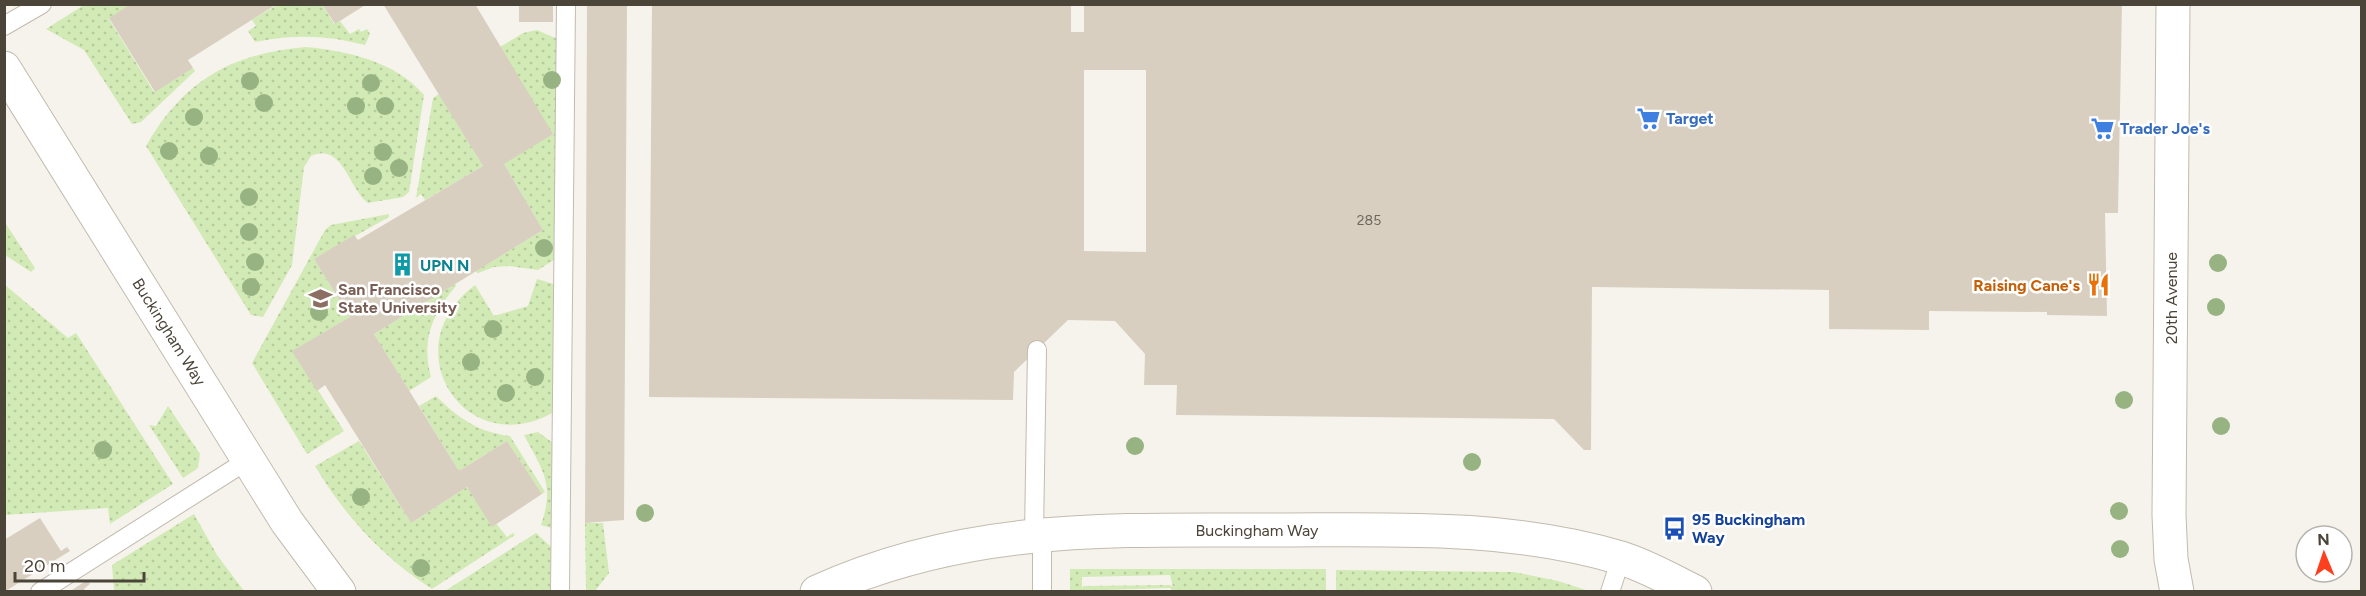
<svg xmlns="http://www.w3.org/2000/svg" width="2366" height="596" font-family="Figtree,sans-serif">
<defs>
<pattern id="grass-dots" width="8" height="8" patternUnits="userSpaceOnUse" patternTransform="scale(1.5)"><rect width="8" height="8" fill="#d2eab5"/><path d="M2 2h.1M6 6h.1" fill="none" stroke="#b6ca9c" stroke-width="1.8" stroke-linecap="round"/></pattern>
</defs>
<rect width="100%" height="100%" fill="#f6f3ec"/>
<path fill="url(#grass-dots)" fill-rule="evenodd" d="M322 4 334 24 340 21 350 34 359 29 361 32 367 29 370 34 365 45C327 35 294 34 255 42L248 31 256 26 252 20 277 5Z
M84 5H131L109 19 154 92 193 68 195 71 141 122 132 124 84 50 46 29Z
M537 30 562 41 557 258 538 270 509 266 494 267 478 273 476 271 543 230 504 164 500 47 523 33Z
M306 47C347 51 395 61 424 95L409 192 403 197 368 203C349 189 342 141 311 156L304 167 292 265 263 317 251 315 146 146C183 81 232 53 306 47Z
M439 94 483 166 425 200 421 194 416 198 433 98Z
M389 214V217L314 259 350 317 293 351 344 431 307 454 252 363 325 230 331 225Z
M4 221 35 268 31 272 5 255Z
M537 279 557 285 554 412C465 463 391 348 475 285L494 316 528 306Z
M4 284 68 338 76 333 173 484 110 524 108 508 5 515Z
M455 284 456 286C432 314 421 341 431 377L409 391 374 334Z
M436 396C458 418 478 432 510 436L545 492 542 494 507 441 459 471 419 406Z
M168 406 200 454 198 468 183 478 149 425 156 426Z
M538 432 553 443 551 528 541 525C555 484 543 471 524 435Z
M359 441 411 523 467 487 507 537 513 533 515 535 432 589C382 557 345 516 315 466Z
M194 514 217 555 244 591H114L112 565Z
M585 523H603L609 573 595 591H586Z
M536 533 551 547 550 591H445Z
M1070 569H1326V591L1174 592 1170 588 1070 591ZM1170 575 1173 587 1170 585 1083 586 1082 590V577Z
M1336 570 1514 572 1558 581 1589 591H1336Z"/>
<path fill="#d8cfc1" fill-rule="evenodd" d="M131 4H277L188 60 193 68 155 92 109 18Z
M322 4H367L335 24Z
M383 4H475L553 134 504 164 543 230 374 334 459 471 507 441 542 494 492 527 467 487 411 523 325 385 317 391 292 351 350 317 314 259 354 235 358 240 483 166Z
M519 4H553V22H519Z
M587 4H627L624 520 585 523Z
M652 4H1071V32H1084V4H2122L2118 213H2105L2107 316 2047 315V312L1929 311V330L1829 329V290L1592 287 1591 450H1584L1554 419 1176 415 1177 385H1144L1145 354 1115 321 1068 320 1014 372 1013 400 649 397ZM1084 70H1146V252L1084 251Z
M40 518 61 551 67 547 70 551 4 592V540Z
M87 580 90 584 84 589 86 592H69Z"/>
<g fill="none" stroke-linecap="round" stroke-linejoin="round">
<defs>
<path id="service" d="M4 26 42 4
M1034 534 1037 350
M1042 534V592
M40 592 248 460
M560 592 566 4
M1610 592 1621 558"/>
<path id="minor" d="M2173 4 2169 515 2171 559 2177 592
M4 68 287 522 339 592
M817 592C966 524 1111 530 1271 530 1387 530 1508 524 1621 558 1647 566 1671 580 1695 592"/>
</defs>
<use href="#service" stroke="#c2bbae" stroke-width="20"/>
<use href="#minor" stroke="#c2bbae" stroke-width="35"/>
<use href="#service" stroke="#fff" stroke-width="18"/>
<use href="#minor" stroke="#fff" stroke-width="33"/>
</g>
<g fill="#97b381">
<circle cx="552" cy="80" r="9"/>
<circle cx="250" cy="81" r="9"/>
<circle cx="371" cy="83" r="9"/>
<circle cx="264" cy="103" r="9"/>
<circle cx="356" cy="106" r="9"/>
<circle cx="385" cy="106" r="9"/>
<circle cx="194" cy="117" r="9"/>
<circle cx="169" cy="151" r="9"/>
<circle cx="383" cy="152" r="9"/>
<circle cx="209" cy="156" r="9"/>
<circle cx="399" cy="168" r="9"/>
<circle cx="373" cy="176" r="9"/>
<circle cx="249" cy="197" r="9"/>
<circle cx="249" cy="232" r="9"/>
<circle cx="544" cy="248" r="9"/>
<circle cx="255" cy="262" r="9"/>
<circle cx="2218" cy="263" r="9"/>
<circle cx="251" cy="287" r="9"/>
<circle cx="2216" cy="307" r="9"/>
<circle cx="319" cy="312" r="9"/>
<circle cx="493" cy="329" r="9"/>
<circle cx="471" cy="362" r="9"/>
<circle cx="535" cy="377" r="9"/>
<circle cx="506" cy="393" r="9"/>
<circle cx="2124" cy="400" r="9"/>
<circle cx="2221" cy="426" r="9"/>
<circle cx="1135" cy="446" r="9"/>
<circle cx="103" cy="450" r="9"/>
<circle cx="1472" cy="462" r="9"/>
<circle cx="361" cy="497" r="9"/>
<circle cx="2119" cy="511" r="9"/>
<circle cx="645" cy="513" r="9"/>
<circle cx="2120" cy="549" r="9"/>
<circle cx="421" cy="568" r="9"/>
</g>
<defs>
<symbol id="supermarket-bare" viewBox="-9 -9 18 18"><path d="M-6-5.5h2.5l.6 2H6L4.5 2H-2.5L-4.4-4H-6ZM-1.5 3.2a1.3 1.3 0 1 0 .1 0ZM3 3.2a1.3 1.3 0 1 0 .1 0Z" fill="#3f7fe0" stroke="#fff" stroke-width="2.5" paint-order="stroke"/></symbol>
<symbol id="building-bare" viewBox="-9 -9 18 18"><path d="M-4-6H4V6H1V3H-1V6H-4ZM-2.5-4.3h1.7v1.8h-1.7ZM.8-4.3h1.7v1.8H.8ZM-2.5-1h1.7V.8h-1.7ZM.8-1h1.7V.8H.8Z" fill="#0f9aa8" stroke="#fff" stroke-width="2.5" paint-order="stroke"/></symbol>
<symbol id="restaurant-bare" viewBox="-9 -9 18 18"><path d="M-5-6h1v4h1v-4h1v4h1v-4h1v5L-1.5 .5V6h-2V.5L-5-1ZM5-6V6H3V1.5H1.5Q1.5-4 5-6Z" fill="#e8710a" stroke="#fff" stroke-width="2.5" paint-order="stroke"/></symbol>
<symbol id="university-bare" viewBox="-9 -9 18 18"><path d="M0-5L7-2L0 1L-7-2ZM-4 1L0 2.5L4 1V4Q0 6-4 4Z" fill="#8d6e63" stroke="#fff" stroke-width="2.5" paint-order="stroke"/></symbol>
<symbol id="bus-bare" viewBox="-9 -9 18 18"><path d="M-5-6H5V4H4V6H2V4H-2V6H-4V4H-5ZM-3.5-4V0h7V-4ZM-3.5 1.2v1.5H-2V1.2ZM2 1.2v1.5H3.5V1.2Z" fill="#1a4fb4" stroke="#fff" stroke-width="2.5" paint-order="stroke"/></symbol>
</defs>
<g fill-rule="evenodd">
<use href="#supermarket-bare" x="1632" y="102" width="33" height="33"/>
<use href="#supermarket-bare" x="2086" y="112" width="33" height="33"/>
<use href="#building-bare" x="386" y="248" width="33" height="33"/>
<use href="#restaurant-bare" x="2082" y="268" width="33" height="33"/>
<use href="#university-bare" x="304" y="282" width="33" height="33"/>
<use href="#bus-bare" x="1658" y="512" width="33" height="33"/>
</g>
<g text-anchor="middle" dominant-baseline="central" stroke-width="5" stroke-linejoin="round" paint-order="stroke">
<g font-size="14" fill="#6e675b">
<text x="1369" y="220">285</text>
</g>
<g font-size="16" font-weight="bold" fill="#366cbe" stroke="#fff" text-anchor="start">
<text x="1666" y="118">Target</text>
<text x="2120" y="128">Trader Joe's</text>
</g>
<g font-size="16" font-weight="bold" fill="#0d838f" stroke="#fff" text-anchor="start">
<text x="420" y="265">UPN N</text>
</g>
<g font-size="16" font-weight="bold" fill="#c56008" stroke="#fff" text-anchor="end">
<text x="2080" y="285">Raising Cane's</text>
</g>
<g font-size="16" font-weight="bold" fill="#785e54" stroke="#fff" text-anchor="start">
<text x="338" y="289">San Francisco<tspan x="338" dy="18">State University</tspan></text>
</g>
<g font-size="16" fill="#4b4439" stroke="#fff">
<text transform="translate(2171 298) rotate(-90)">20th Avenue</text>
<text transform="translate(169 332) rotate(58)">Buckingham Way</text>
<text x="1257" y="530">Buckingham Way</text>
</g>
<g font-size="16" font-weight="bold" fill="#164399" stroke="#fff" text-anchor="start">
<text x="1692" y="519">95 Buckingham<tspan x="1692" dy="18">Way</tspan></text>
</g>
</g>
<rect width="2366" height="596" fill="none" stroke="#4b4439" stroke-width="12"/>
<g transform="translate(2324 554) rotate(358)"><circle r="28" fill="#ffffff" stroke="#b7b4b0" stroke-width="1.5"/>
<path d="M0-4.5L10 22L0 15L-10 22Z" fill="#fc3f1d"/>
<text y="-9" font-size="16" font-weight="bold" text-anchor="middle" fill="#4b4439">N</text>
</g>
<path d="M15 572v9h129v-9" fill="none" stroke="#4b4439" stroke-width="3"/>
<text x="24" y="572" font-size="18" fill="#4b4439" stroke="#ffffff" stroke-width="4.5" paint-order="stroke">20 m</text>
</svg>
